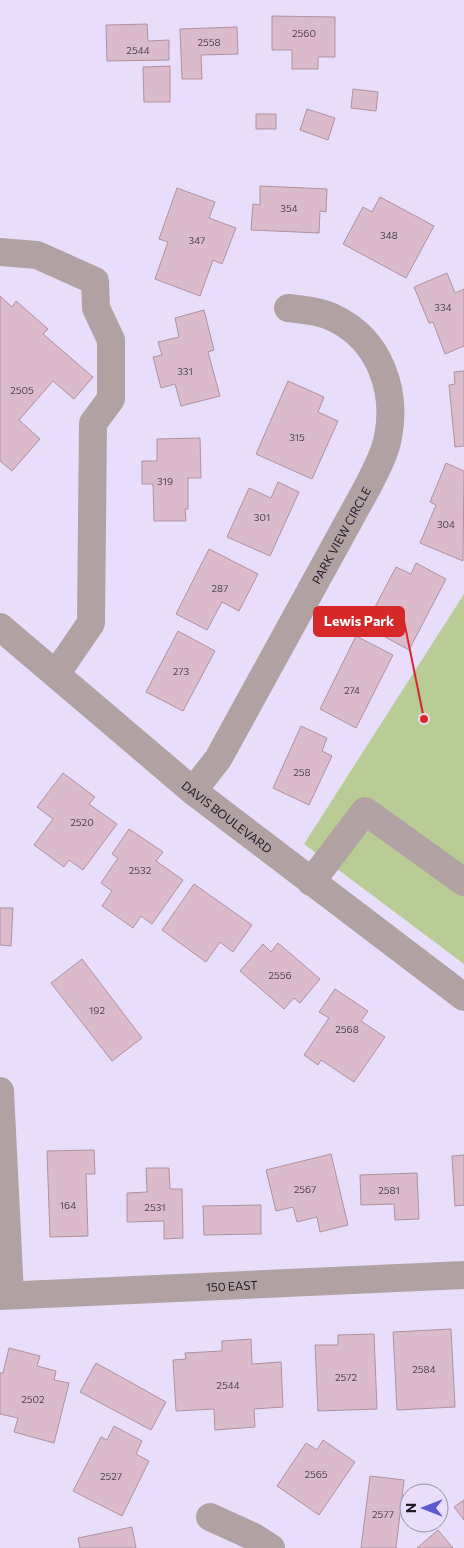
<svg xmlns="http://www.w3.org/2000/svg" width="464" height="1548" font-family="Commissioner,sans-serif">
<rect width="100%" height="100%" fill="#e8defc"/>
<path fill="#b9cc96" d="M464 594V964L304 844Z"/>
<path fill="#dbbbcb" stroke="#af90a0" d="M272 16 335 17V57H318V69H292V50H272Z
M147 24 148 41 169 40V60L107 61 106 25Z
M237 27 238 54 201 55 202 79H182L180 29Z
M170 66V102H144L143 67Z
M353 89 378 92 376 111 351 108Z
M307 109 335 118 328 140 300 130Z
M256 114H276V129H256Z
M260 186 327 189 326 212 320 211 319 233 251 230 253 204 260 205Z
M177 188 215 202 209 218 236 228 222 264 213 260 200 296 155 279 168 242 159 239Z
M380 197 434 226 406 278 343 244 363 207 372 212Z
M447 273 455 293 464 289V346L445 354 433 322 429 323 414 287Z
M0 296 12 307 16 301 48 329 43 334 93 377 74 399 53 381 19 420 40 439 12 471 0 461Z
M204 310 214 350 208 352 220 396 181 406 175 384 161 388 153 357 162 355 158 342 179 337 175 318Z
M464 371V446L455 447 449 385 455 384 454 372Z
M288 381 324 397 318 412 338 421 312 479 256 454Z
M200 438 201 478H188V509H185L186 521H154L153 484H142V461H157V439Z
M446 463 464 471 463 561 420 543 436 505 430 502Z
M278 482 299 492 270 556 227 537 249 488 271 498Z
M209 549 258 574 239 611 222 602 207 630 176 614Z
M416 563 446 579 409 650 365 626 396 567 411 574Z
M178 631 215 651 183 711 146 692Z
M356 636 393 655 356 728 320 709Z
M301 726 327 738 322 751 332 756 309 805 273 788Z
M63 773 95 797 89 804 117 824 83 870 69 860 64 867 34 845 53 819 37 807Z
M129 829 163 852 156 861 183 880 152 924 141 916 133 928 102 906 112 891 101 883 118 858 112 854Z
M194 884 252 925 233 952 220 942 206 962 162 930Z
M0 908H13L11 946 0 945Z
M278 943 320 979 300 1003 294 998 284 1009 240 971 263 944 271 952Z
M82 959 142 1038 112 1061 51 983Z
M335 989 368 1011 361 1021 385 1037 354 1082 321 1060 318 1065 304 1055 329 1018 319 1012Z
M94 1150 95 1174H86L88 1236 50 1237 47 1151Z
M331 1154 348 1225 320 1232 317 1217 297 1222 293 1207 276 1211 266 1170Z
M464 1155V1205L455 1206 452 1156Z
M146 1168H169L170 1189H182L183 1238 164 1239V1221L127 1222V1193L147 1192Z
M417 1173 419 1219 395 1220 394 1204 361 1205 360 1175Z
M261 1205V1234L204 1235 203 1206Z
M451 1329 455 1407 397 1410 393 1332Z
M374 1334 377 1409 318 1411 315 1345H338V1335Z
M251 1339 252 1364 281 1362 283 1407 254 1409 255 1427 215 1430 214 1409 176 1411 173 1360 186 1359 185 1353 222 1351V1341Z
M9 1348 40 1356 37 1366 56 1371 54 1380 69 1383 54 1443 14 1432 18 1418 0 1414V1373H3Z
M96 1363 166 1402 151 1430 80 1392Z
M114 1426 142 1441 136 1454 149 1461 122 1516 73 1491 101 1437 107 1440Z
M323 1440 355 1462 319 1515 277 1486 306 1443 317 1450Z
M370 1476 404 1480 396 1548H361Z
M464 1500V1520L454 1507Z
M132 1527 136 1548H80L78 1538Z
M438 1530 453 1548H417Z"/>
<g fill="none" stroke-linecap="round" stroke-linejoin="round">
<g stroke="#b1a1a2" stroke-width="28">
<path d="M0 252 37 255 95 281 96 308 111 340V399L93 423 91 623 56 674"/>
<path id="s1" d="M0 627 193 791 464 997"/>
<path id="s2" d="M193 791 218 759 368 486C376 470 385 454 388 437 397 391 380 341 336 319 321 311 304 310 288 308"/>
<path d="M311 882 365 811 464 882"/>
<path d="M0 1091 10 1295"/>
<path id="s3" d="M0 1296 464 1275"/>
<path d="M210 1517 254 1537 271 1548"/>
</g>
</g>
<g text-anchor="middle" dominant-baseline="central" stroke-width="4" stroke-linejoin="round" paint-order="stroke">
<g font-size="10" fill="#4f4450">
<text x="304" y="33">2560</text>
<text x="209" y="42">2558</text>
<text x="138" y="50">2544</text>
<text x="289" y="208">354</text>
<text x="389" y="235">348</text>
<text x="197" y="240">347</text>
<text x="443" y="307">334</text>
<text x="185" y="371">331</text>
<text x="22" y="390">2505</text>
<text x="297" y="437">315</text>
<text x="165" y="481">319</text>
<text x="262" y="517">301</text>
<text x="446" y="524">304</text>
<text x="220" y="588">287</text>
<text x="181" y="671">273</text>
<text x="352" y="690">274</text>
<text x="302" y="772">258</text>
<text x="82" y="822">2520</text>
<text x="140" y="870">2532</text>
<text x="280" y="975">2556</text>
<text x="97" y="1010">192</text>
<text x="347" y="1029">2568</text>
<text x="305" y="1189">2567</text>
<text x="389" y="1190">2581</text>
<text x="68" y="1205">164</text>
<text x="155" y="1207">2531</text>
<text x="424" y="1369">2584</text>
<text x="346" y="1377">2572</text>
<text x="228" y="1385">2544</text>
<text x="33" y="1399">2502</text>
<text x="316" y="1474">2565</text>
<text x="111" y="1476">2527</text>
<text x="383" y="1514">2577</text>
</g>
<g font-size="12" fill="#201c27" stroke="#e8defc">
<text stroke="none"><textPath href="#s2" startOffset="296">PARK VIEW CIRCLE</textPath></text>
<text stroke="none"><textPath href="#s1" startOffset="296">DAVIS BOULEVARD</textPath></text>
<text stroke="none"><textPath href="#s3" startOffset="232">150 EAST</textPath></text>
</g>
</g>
<path fill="none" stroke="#d62828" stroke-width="2" d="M424 719L404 621"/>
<circle fill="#d62828" stroke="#e8defc" stroke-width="2" cx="424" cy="719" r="5"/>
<rect fill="#d62828" stroke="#d62828" stroke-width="2" x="314" y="607" width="90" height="29" rx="5"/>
<g font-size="14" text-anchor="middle" font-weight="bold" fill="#fff">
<text x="359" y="626">Lewis Park</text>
</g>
<g transform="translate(424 1508) rotate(270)"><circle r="24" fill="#e8defc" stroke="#9890a7"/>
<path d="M0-4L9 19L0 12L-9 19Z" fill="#5c59d1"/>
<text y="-8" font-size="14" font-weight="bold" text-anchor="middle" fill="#201c27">N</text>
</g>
</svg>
